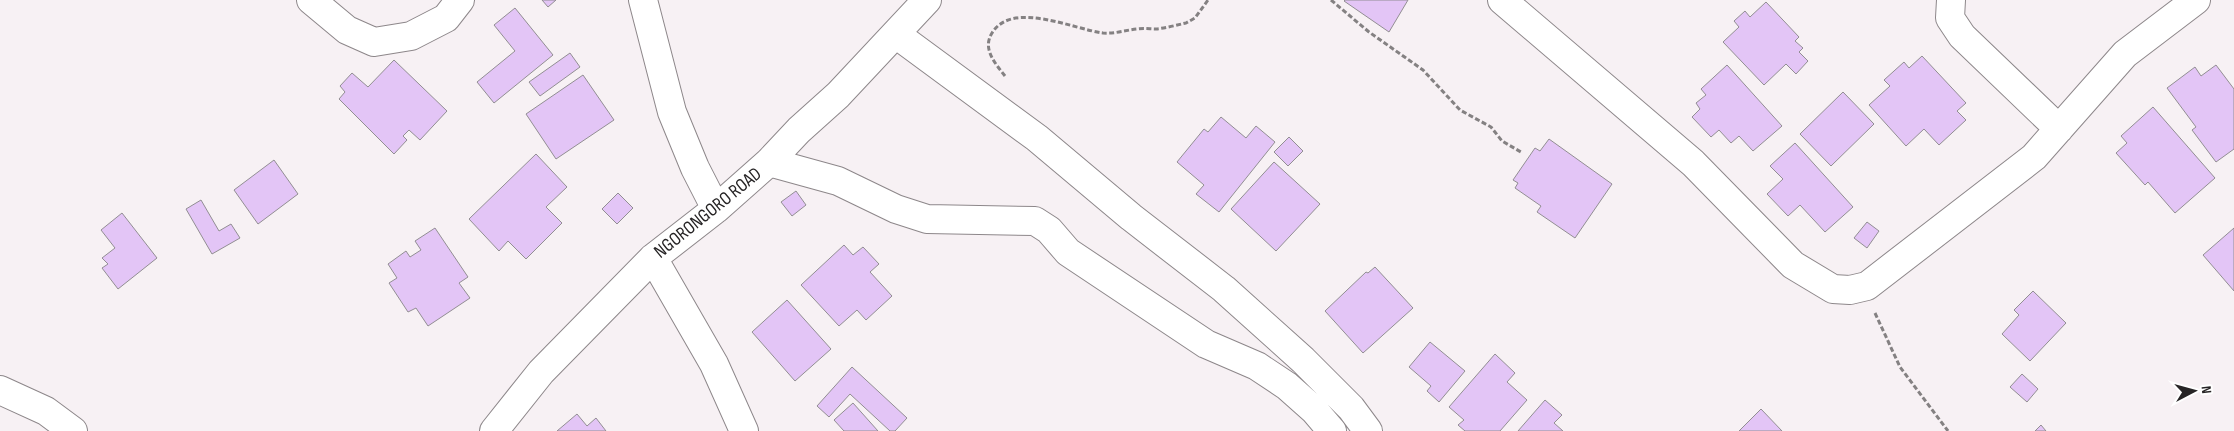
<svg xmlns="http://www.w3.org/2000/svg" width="2234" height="431" font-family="'Sofia Sans Condensed',sans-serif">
<rect width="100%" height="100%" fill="#f7f1f4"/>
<path fill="#e3c5f6" stroke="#928e93" d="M542 0H556L548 7Z
M1408 0 1389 32 1344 1 1345 0Z
M1766 2 1799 37 1795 41 1803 48 1799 52 1808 61 1796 74 1786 64 1764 85 1723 42 1739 27 1734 21 1745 11 1750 17Z
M515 8 553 55 494 103 477 82 515 51 494 25Z
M570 53 580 67 540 96 529 82Z
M1922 56 1966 103 1957 111 1966 120 1939 145 1924 129 1906 146 1869 105 1890 86 1884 80 1904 62 1909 68Z
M394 60 447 111 420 140 409 130 403 136 407 140 394 154 339 99 345 92 340 86 352 73 368 87Z
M1727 65 1782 126 1753 151 1739 136 1731 143 1719 130 1711 137 1692 117 1700 109 1696 103 1706 95 1701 89Z
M2216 65 2234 89V149L2216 162 2192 130 2196 127 2167 88 2195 67 2201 76Z
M583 75 614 120 556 159 526 114Z
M1843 92 1874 124 1831 166 1800 134Z
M2153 107 2215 178 2175 213 2148 182 2145 185 2116 153 2127 143 2121 136Z
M1221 117 1246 138 1256 126 1275 142 1219 212 1196 194 1204 185 1177 162 1204 129 1208 132Z
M1289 137 1303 151 1288 166 1274 152Z
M1549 139 1612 184 1575 238 1537 212 1541 206 1515 188 1518 183 1513 180 1535 148 1540 151Z
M1795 143 1853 207 1825 232 1800 205 1788 216 1767 194 1783 179 1770 166Z
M536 154 567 187 546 207 562 223 526 259 508 241 499 251 469 219Z
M274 160 298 194 258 224 234 190Z
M1274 162 1320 204 1276 251 1231 209Z
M796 191 806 205 792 216 781 202Z
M618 193 633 208 617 224 602 209Z
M201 200 219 231 231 224 240 238 212 254 186 209Z
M122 213 157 258 118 289 102 268 108 264 102 258 115 248 101 230Z
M1867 222 1879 231 1867 248 1854 238Z
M435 228 468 277 459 283 470 298 428 326 416 308 408 312 389 283 397 278 388 264 406 251 410 257 421 250 415 241Z
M2234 228V291L2203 255Z
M844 245 853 255 863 247 879 264 870 272 892 296 866 320 857 310 839 326 801 285Z
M1375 267 1413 308 1363 353 1325 311 1366 272 1368 273Z
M2033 291 2066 323 2030 361 2002 334 2019 315 2014 310Z
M787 300 831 349 795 381 752 332Z
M1430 342 1465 371 1439 402 1427 391 1431 386 1409 367Z
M1495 354 1515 373 1507 382 1527 400 1500 431H1465L1458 425 1464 420 1449 407Z
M852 367 907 418 895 431H890L850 394 829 417 817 406Z
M2022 374 2038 389 2027 402 2010 387Z
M1545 400 1562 415 1554 423 1563 431H1518Z
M853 403 878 431H844L834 420Z
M1761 409 1782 431H1739Z
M577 414 587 426 596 418 606 431H557Z
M2041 425 2046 431H2035Z"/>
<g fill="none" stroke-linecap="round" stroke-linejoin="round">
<defs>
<path id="minor" d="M311 0 347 30 374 42 411 36 446 18 460 0
M643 0 672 112 695 168 716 209
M1502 0 1693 163 1793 265 1833 289 1850 290 1867 286 2034 157 2125 54 2196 0
M1951 0 1950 18 1962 36 2059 129
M897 35 1037 138 1131 217 1224 289 1303 360 1351 408 1368 431
M769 162 838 181 896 209 927 219 1035 221 1049 230 1068 252 1206 344 1257 366 1287 386 1314 410 1332 431
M653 258 714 364 744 431
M0 390 46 411 73 431
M494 431 541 372 653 258 716 209 769 162 799 130 838 95 927 0"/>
</defs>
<use href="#minor" stroke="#8d878a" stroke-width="30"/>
<path stroke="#848182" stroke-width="3" stroke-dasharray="5 2.5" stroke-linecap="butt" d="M1331 0 1369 32 1423 70 1460 110 1491 127 1502 141 1521 152
M1005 76C995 63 982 49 992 33 1012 0 1073 29 1103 33 1115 34 1126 30 1137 29 1144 28 1150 29 1156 29 1166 28 1177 25 1186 23L1195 18 1208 0
M1875 313 1900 367 1948 431"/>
<use href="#minor" stroke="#fff" stroke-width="28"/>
</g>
<g text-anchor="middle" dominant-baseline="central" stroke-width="4" stroke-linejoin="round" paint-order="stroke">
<g font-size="19" fill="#262425" stroke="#fff">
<text transform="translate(708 213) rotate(-39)">NGORONGORO ROAD</text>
</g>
</g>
<g transform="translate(2194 391) rotate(84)" stroke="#ffffff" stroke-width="4" paint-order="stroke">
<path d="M0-4L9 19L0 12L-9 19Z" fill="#262425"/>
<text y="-8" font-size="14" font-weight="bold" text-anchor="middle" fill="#262425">N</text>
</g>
</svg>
